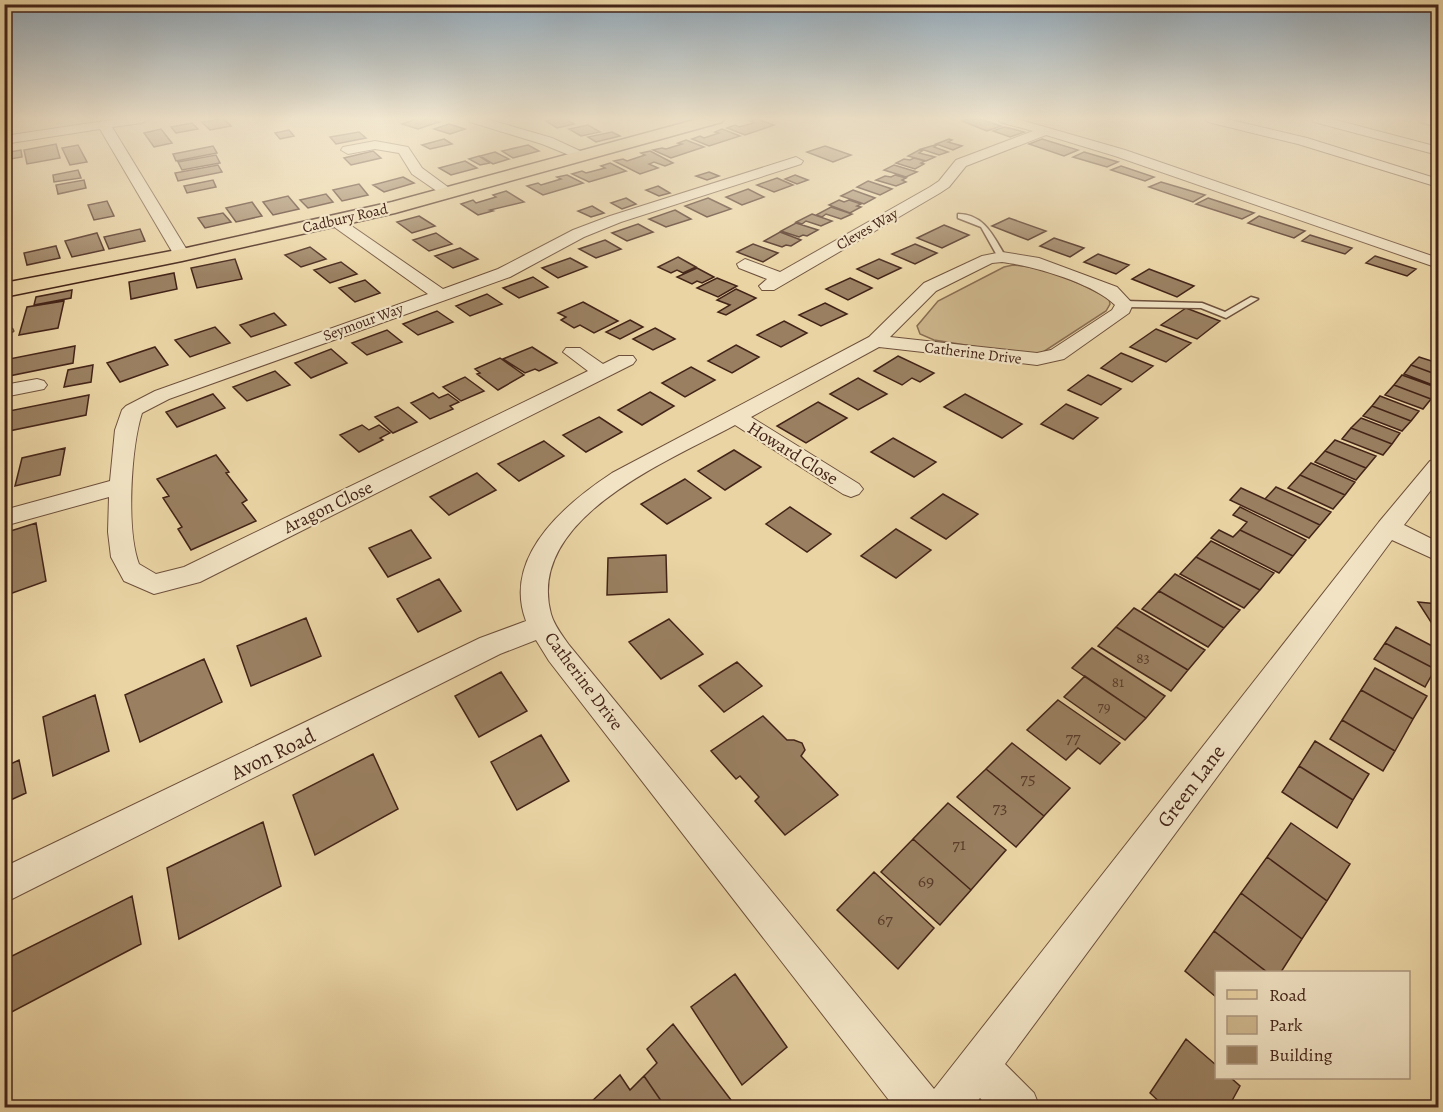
<svg xmlns="http://www.w3.org/2000/svg" width="1443" height="1112" font-family="Alegreya,serif">
<rect width="100%" height="100%" fill="#ead4a4"/>
<filter id="stains"><feTurbulence type="fractalNoise" baseFrequency=".00333" numOctaves="4"/><feColorMatrix values="0 0 0 0 .2 0 0 0 0 .09 0 0 0 0 .02 0 0 0 .5 -.17"/></filter>
<radialGradient id="worn" r=".72"><stop offset=".6" stop-color="#630" stop-opacity="0"/><stop offset="1" stop-color="#630" stop-opacity=".3"/></radialGradient>
<path fill="#ceb68c" stroke="#896d52" stroke-width="1.5" d="M1013 265C1046 267 1081 283 1109 299L1110 304 1106 311 1040 354 1029 355 934 340 920 334 917 326 938 301 1004 267Z"/>
<path fill="#9a8061" stroke="#442418" stroke-width="1.5" d="M224 119 231 126 210 130 202 122Z
M416 119H430L439 122 418 129 402 124Z
M553 119H566L574 124 557 128 546 121Z
M757 119 774 125 745 135 727 128 735 125 739 127 754 123 750 121Z
M968 119H981L1001 126 987 131 962 121Z
M192 123 198 129 176 133 171 127Z
M449 124 465 129 450 134 434 129Z
M588 125 600 132 581 136 569 129Z
M1004 127 1013 129 1024 132 1010 137 993 131Z
M161 129 172 143 154 147 144 133Z
M722 129 740 136 709 146 692 139 700 136 704 138 719 133 715 132Z
M289 130 294 136 280 139 275 133Z
M359 132 366 138 336 144 330 137Z
M612 132 620 136 596 142 588 137Z
M444 139 452 144 430 149 422 145Z
M949 139 952 140 948 142 962 146 953 150 936 144Z
M1042 139 1078 150 1064 156 1029 144Z
M686 140 704 147 671 158 653 150 662 148 666 149 682 144 678 143Z
M56 144 60 158 27 164 24 150Z
M78 145 87 162 70 165 62 148Z
M528 145 539 151 513 158 502 151Z
M935 145H937L934 147 948 152 939 155 921 149Z
M213 146 217 153 176 161 173 154Z
M825 146 851 155 833 162 807 152Z
M21 150 22 157 4 160V153Z
M919 150 922 151 919 153 935 157 926 161 908 156Z
M373 151 381 158 351 165 344 158Z
M650 151 673 163 665 166 654 162 649 164 658 168 640 174 614 161 623 159 627 161 645 155 641 153Z
M495 152 509 159 493 164 480 156Z
M1084 152 1118 162 1107 167 1073 157Z
M216 155 220 163 182 170 178 162Z
M479 156 490 163 480 165 469 159Z
M914 158 925 161 921 163 924 164 915 169 896 163 904 159 910 160Z
M465 161 477 168 451 175 439 168Z
M610 163 626 171 589 182 572 174 582 171 586 173 605 168 601 166Z
M218 165 222 172 178 181 175 173Z
M894 165 917 172 906 177 884 170Z
M1121 166 1154 177 1145 181 1111 170Z
M78 170 81 178 54 182 53 175Z
M709 172 719 176 707 180 696 176Z
M567 175 583 183 543 195 527 186 538 183 541 185 561 179 557 177Z
M795 175 808 180 797 184 785 179Z
M895 175 906 178 902 180 906 182 896 186 876 180 885 176 891 177Z
M403 177 414 183 384 192 373 185Z
M777 178 793 185 774 192 757 185Z
M84 180 86 188 58 194 56 185Z
M213 180 216 187 187 193 184 186Z
M868 181 892 189 880 195 857 187Z
M1161 182 1205 195 1193 202 1149 187Z
M359 184 368 195 342 201 333 190Z
M658 186 670 193 659 196 646 190Z
M748 189 764 197 742 205 726 197Z
M853 190 875 198 864 204 841 196Z
M506 191 524 202 490 210 493 211 478 215 461 204 473 200 476 203 496 197 493 195Z
M326 194 333 202 308 208 300 200Z
M288 196 299 209 273 215 263 202Z
M626 198 636 204 622 209 611 203Z
M708 198 731 209 707 217 685 206Z
M1208 198 1254 213 1242 219 1196 204Z
M839 200 844 202 849 200 861 204 857 206 861 207 850 213 829 205Z
M107 201 114 216 94 220 88 205Z
M252 202 262 216 236 222 226 208Z
M592 206 604 213 591 217 578 211Z
M831 207 852 214 841 219 826 214 822 217 816 215Z
M675 210 691 219 666 227 649 219Z
M223 213 231 222 205 228 198 218Z
M812 214 832 221 821 226 806 221 802 224 796 222Z
M419 216 435 226 412 233 397 222Z
M1259 216 1305 231 1294 238 1248 223Z
M1009 218 1046 231 1028 240 992 226Z
M796 223 818 230 807 236 803 235 799 237 781 231Z
M638 224 653 232 627 241 612 233Z
M944 225 969 235 942 248 917 238Z
M140 229 145 241 109 249 104 237Z
M780 232 801 240 791 246 786 245 782 247 764 241Z
M97 233 104 250 72 257 65 241Z
M436 233 452 244 429 251 413 240Z
M1310 235 1352 248 1345 254 1302 241Z
M1054 238 1084 248 1070 257 1040 246Z
M605 240 621 249 596 258 579 249Z
M753 244 778 253 763 262 737 252Z
M915 244 937 253 915 264 892 254Z
M56 246 60 258 27 265 24 253Z
M310 247 326 259 301 267 285 255Z
M460 248 478 259 453 268 435 256Z
M1098 254 1129 265 1116 274 1084 262Z
M1375 256 1416 269 1407 276 1366 263Z
M678 257 696 267 683 273 677 270 671 273 658 267Z
M570 258 587 267 558 278 542 268Z
M235 259 242 279 197 288 191 268Z
M879 259 901 268 878 279 857 269Z
M341 262 357 274 330 283 314 270Z
M697 268 714 277 702 283 697 281 692 284 677 277Z
M1149 269 1194 286 1177 297 1132 279Z
M174 273 177 289 131 299 129 282Z
M533 277 548 287 519 298 503 288Z
M717 278 737 286 718 297 697 288Z
M850 278 872 288 848 300 826 289Z
M365 280 380 293 355 302 339 288Z
M736 289 756 298 726 315 718 312 730 305 717 300Z
M72 290 71 298 34 305 36 297Z
M487 294 502 304 470 316 456 306Z
M64 301 58 328 19 335 27 307Z
M583 302 618 321 594 333 580 325 574 328 561 320 566 317 558 313Z
M825 303 847 314 821 326 799 315Z
M1186 308 1220 321 1197 339 1161 325Z
M437 311 453 322 418 335 403 324Z
M274 313 286 325 251 337 240 325Z
M630 320 643 327 620 339 606 332Z
M784 321 807 333 781 347 757 335Z
M215 327 230 343 190 357 175 340Z
M655 328 675 339 653 350 633 339Z
M1156 329 1191 343 1166 362 1130 347Z
M387 330 402 342 367 355 352 343Z
M736 345 759 357 732 373 708 361Z
M75 346 73 363 4 377V360Z
M155 347 168 365 120 382 107 363Z
M532 347 557 363 539 371 535 369 525 373 503 359Z
M331 349 347 363 311 378 295 363Z
M1121 353 1153 366 1132 382 1101 368Z
M898 356 934 373 920 382 912 378 902 385 874 371Z
M1419 357 1438 363V375L1411 365Z
M500 358 524 375 498 390 477 374 480 373 475 369Z
M93 365 91 382 64 387 68 370Z
M1411 365 1438 375V387L1404 374Z
M691 367 715 380 685 397 662 383Z
M275 371 290 385 247 401 233 387Z
M1088 375 1121 389 1101 405 1068 390Z
M1402 375 1438 388V390L1431 399 1394 385Z
M465 377 484 391 461 401 443 387Z
M858 378 887 394 858 410 830 394Z
M1394 385 1431 399 1423 409 1385 395Z
M650 392 674 406 642 425 618 410Z
M433 393 439 398 448 394 459 402 450 406 453 409 430 419 411 403Z
M213 394 225 408 177 427 166 412Z
M965 394 1022 424 1002 438 944 407Z
M89 395 86 415 4 432V412Z
M1380 396 1419 411 1411 421 1372 406Z
M818 402 847 418 806 443 777 426Z
M1066 404 1098 418 1073 439 1041 424Z
M1372 406 1411 421 1402 431 1363 416Z
M398 407 417 422 393 433 375 417Z
M599 417 622 432 586 452 563 435Z
M1361 418 1400 433 1392 444 1351 428Z
M362 425 369 430 379 425 390 433 380 438 383 440 359 452 340 435Z
M1351 428 1392 444 1383 455 1342 439Z
M893 438 936 462 914 477 871 452Z
M1335 440 1376 456 1366 468 1325 451Z
M544 441 564 456 519 481 498 464Z
M65 448 60 475 15 486 22 458Z
M734 450 761 467 725 490 698 471Z
M1325 451 1366 468 1356 480 1315 462Z
M216 455 229 472 226 473 247 500 242 503 256 521 191 550 178 529 182 527 163 498 169 496 157 479Z
M1311 463 1355 482 1345 495 1300 475Z
M477 473 496 490 449 515 430 497Z
M1300 475 1345 495 1333 509 1288 488Z
M685 479 711 498 667 524 641 504Z
M1276 487 1331 512 1320 525 1265 499Z
M1241 488 1265 499 1320 525 1309 538 1230 500Z
M943 494 978 514 946 539 911 518Z
M790 507 831 534 807 552 766 524Z
M1240 507 1306 540 1293 556 1240 530 1247 522 1233 515Z
M36 523 46 581 4 596V533Z
M896 529 931 550 896 578 861 556Z
M411 530 431 558 388 577 369 548Z
M1219 530 1233 537 1240 530 1293 556 1279 573 1211 538Z
M1211 541 1274 573 1260 590 1196 557Z
M666 555 667 592 607 595 608 558Z
M1196 557 1260 590 1244 608 1180 574Z
M1175 574 1240 610 1224 628 1159 591Z
M439 579 461 611 418 632 397 599Z
M1159 591 1224 628 1208 647 1142 609Z
M1418 602 1438 604V633Z
M1134 608 1205 650 1188 670 1116 627Z
M306 618 321 656 251 686 237 646Z
M669 619 703 654 661 679 629 642Z
M1116 627 1188 670 1171 691 1098 646Z
M1396 627 1438 649V664L1435 669 1385 643Z
M1385 643 1435 669 1425 687 1374 659Z
M1092 648 1165 696 1146 718 1072 668Z
M204 659 222 702 140 742 125 695Z
M737 662 762 686 724 712 699 686Z
M1375 668 1427 696 1413 719 1361 690Z
M501 672 527 711 479 737 455 696Z
M1085 676 1146 718 1125 740 1064 697Z
M1361 690 1413 719 1395 751 1342 720Z
M95 695 109 751 53 776 43 717Z
M1058 700 1120 743 1100 764 1078 748 1066 760 1027 730Z
M763 716 787 740H794L802 743 805 750 801 756 838 795 785 835 755 801 759 797 740 776 736 779 711 751Z
M1342 720 1395 751 1383 771 1330 739Z
M541 735 569 781 517 810 491 762Z
M1315 741 1369 774 1353 800 1299 766Z
M1012 743 1070 788 1044 816 986 769Z
M373 754 398 809 315 855 293 795Z
M19 760 26 793 4 803V767Z
M1299 766 1353 800 1337 828 1282 792Z
M986 769 1044 816 1016 847 957 797Z
M948 803 1006 850 971 890 913 839Z
M263 822 281 886 179 939 167 868Z
M1291 823 1350 864 1327 901 1267 857Z
M913 839 971 890 940 925 881 872Z
M1267 857 1327 901 1302 939 1241 893Z
M874 872 934 928 898 969 837 910Z
M1241 893 1302 939 1281 972H1267L1214 931Z
M132 896 141 944 4 1016V960Z
M1214 931 1267 972H1216V997L1185 971Z
M735 974 787 1047 742 1085 691 1007Z
M673 1024 731 1100 724 1108H666L644 1076 657 1063 647 1049Z
M1186 1039 1216 1065V1078H1231L1240 1086 1228 1108H1166L1150 1093Z
M620 1075 630 1090 644 1076 666 1108H597L592 1101Z"/>
<g fill="none" stroke-linecap="round" stroke-linejoin="round">
<defs>
<path id="lane" d="M958 214C985 214 994 238 1006 257L1005 259H999L981 227 958 218Z
M1251 297 1258 299 1226 318 1201 308 1124 307 1120 304 1124 301 1202 303 1225 312Z
M4 328 12 329 13 331 4 334Z"/>
<path id="street" d="M118 119H148L142 123 112 127 190 255 188 258H176L174 255 100 129 4 144V136Z
M468 119H487L552 138 591 156 584 160 579 159 542 144 470 122Z
M998 119H1017L1125 150 1438 258V268L1115 156 1046 135 966 166 949 187 940 193 774 290H762L759 286 767 279 739 268 737 264 745 259 780 272 930 187 939 181 956 160 1033 131 1000 122Z
M1206 119H1227L1307 138 1438 179V187L1298 144 1208 122Z
M1312 119H1332L1438 147V155L1314 122Z
M1417 119H1438V127L1419 122Z
M375 141 408 147 422 168 456 193 449 197 444 196 412 174 399 153 375 149 348 154 341 150 343 147Z
M796 157 803 161 801 164 621 222 584 237 510 277 169 399 142 413C131 448 126 530 139 564L156 574 184 567 588 371 563 352 566 348H580L603 364 619 356H633L636 360 633 364 200 582 154 594 124 581 111 557 108 532 109 497 4 526V510L110 481 115 430 122 410 126 406 155 391 428 294 330 224 327 221 330 218H340L443 289 498 269 573 230 610 216Z
M1002 252 1039 258 1117 287 1133 304 1129 313 1064 359 1037 365 879 347 751 417 859 484 863 489 859 494 851 497 843 494 735 425C669 461 525 518 551 614 554 625 562 635 569 645L934 1089 1379 522 1430 461 1438 459V481L1404 525 1438 542V561L1392 540 1005 1064 1034 1093 1040 1108H989L980 1098 972 1108H895L549 661 536 640 500 654 4 903V867L480 638 526 621C502 557 565 504 612 473L869 337 924 283 982 256ZM1002 262C1033 266 1093 283 1115 305L1112 310 1051 350 1037 353 890 337 936 291 992 263Z
M37 379 44 381 47 385 44 389 4 397V385Z"/>
<path id="primary" d="M698 119H724L722 122 395 213 182 261 4 297V283L182 249 392 202Z"/>
</defs>
<use href="#lane" stroke="#6e503b" stroke-width="3"/>
<use href="#street" stroke="#6e503b" stroke-width="2"/>
<use href="#primary" stroke="#442418" stroke-width="3"/>
<use href="#lane" fill="#f1e3c4" fill-rule="evenodd"/>
<use href="#street" fill="#f1e3c4" fill-rule="evenodd"/>
<use href="#primary" fill="#ead4a4" fill-rule="evenodd"/>
</g>
<linearGradient id="sky" x2="0" y2="1"><stop stop-color="#92a9ba"/><stop offset="0.43" stop-color="#f6ecd6"/><stop offset="1" stop-color="#f6ecd6" stop-opacity="0"/></linearGradient>
<rect width="1443" height="275" fill="url(#sky)"/>
<g text-anchor="middle" dominant-baseline="central" stroke-width="4.5" stroke-linejoin="round" paint-order="stroke">
<g font-size="15" fill="#442418" stroke="#f1e3c4">
<text transform="translate(345 218) rotate(-13)">Cadbury Road</text>
<text transform="translate(867 229) rotate(-30)">Cleves Way</text>
<text transform="translate(363 322) rotate(-20)">Seymour Way</text>
<text transform="translate(973 353) rotate(7)">Catherine Drive</text>
</g>
<g font-size="15" fill="#5a3b2a">
<text x="1143" y="658">83</text>
<text x="1118" y="682">81</text>
<text x="1104" y="707">79</text>
</g>
<g font-size="18" fill="#442418" stroke="#f1e3c4">
<text transform="translate(793 453) rotate(32)">Howard Close</text>
<text transform="translate(328 507) rotate(-26)">Aragon Close</text>
<text transform="translate(584 681) rotate(53)">Catherine Drive</text>
</g>
<g font-size="18" fill="#5a3b2a">
<text x="1073" y="737">77</text>
<text x="1028" y="778">75</text>
<text x="1000" y="807">73</text>
<text x="959" y="844">71</text>
<text x="926" y="881">69</text>
<text x="885" y="919">67</text>
</g>
<g font-size="21" fill="#442418" stroke="#f1e3c4">
<text transform="translate(273 754) rotate(-26)">Avon Road</text>
<text transform="translate(1191 786) rotate(-53)">Green Lane</text>
</g>
</g>
<rect width="1443" height="1112" fill="none" stroke="#ead4a4" stroke-width="24"/>
<rect x="6" y="6" width="1431" height="1100" fill="none" stroke="#442418" stroke-width="3"/>
<rect x="12" y="12" width="1419" height="1088" fill="none" stroke="#442418" stroke-width="1.5"/>
<rect x="1215" y="971" width="195" height="108" fill="#f1e3c4" stroke="#ac977f" stroke-width="1.5"/>
<rect x="1227" y="990" width="30" height="9" fill="#ead4a4" stroke="#ac977f" stroke-width="1.5"/>
<text x="1269" y="1001" font-size="18" fill="#442418">Road</text>
<rect x="1227" y="1016" width="30" height="18" fill="#ceb68c" stroke="#ac977f" stroke-width="1.5"/>
<text x="1269" y="1031" font-size="18" fill="#442418">Park</text>
<rect x="1227" y="1046" width="30" height="18" fill="#9a8061" stroke="#ac977f" stroke-width="1.5"/>
<text x="1269" y="1061" font-size="18" fill="#442418">Building</text>
<rect width="100%" height="100%" filter="url(#stains)"/>
<rect width="100%" height="100%" fill="url(#worn)"/>
</svg>
